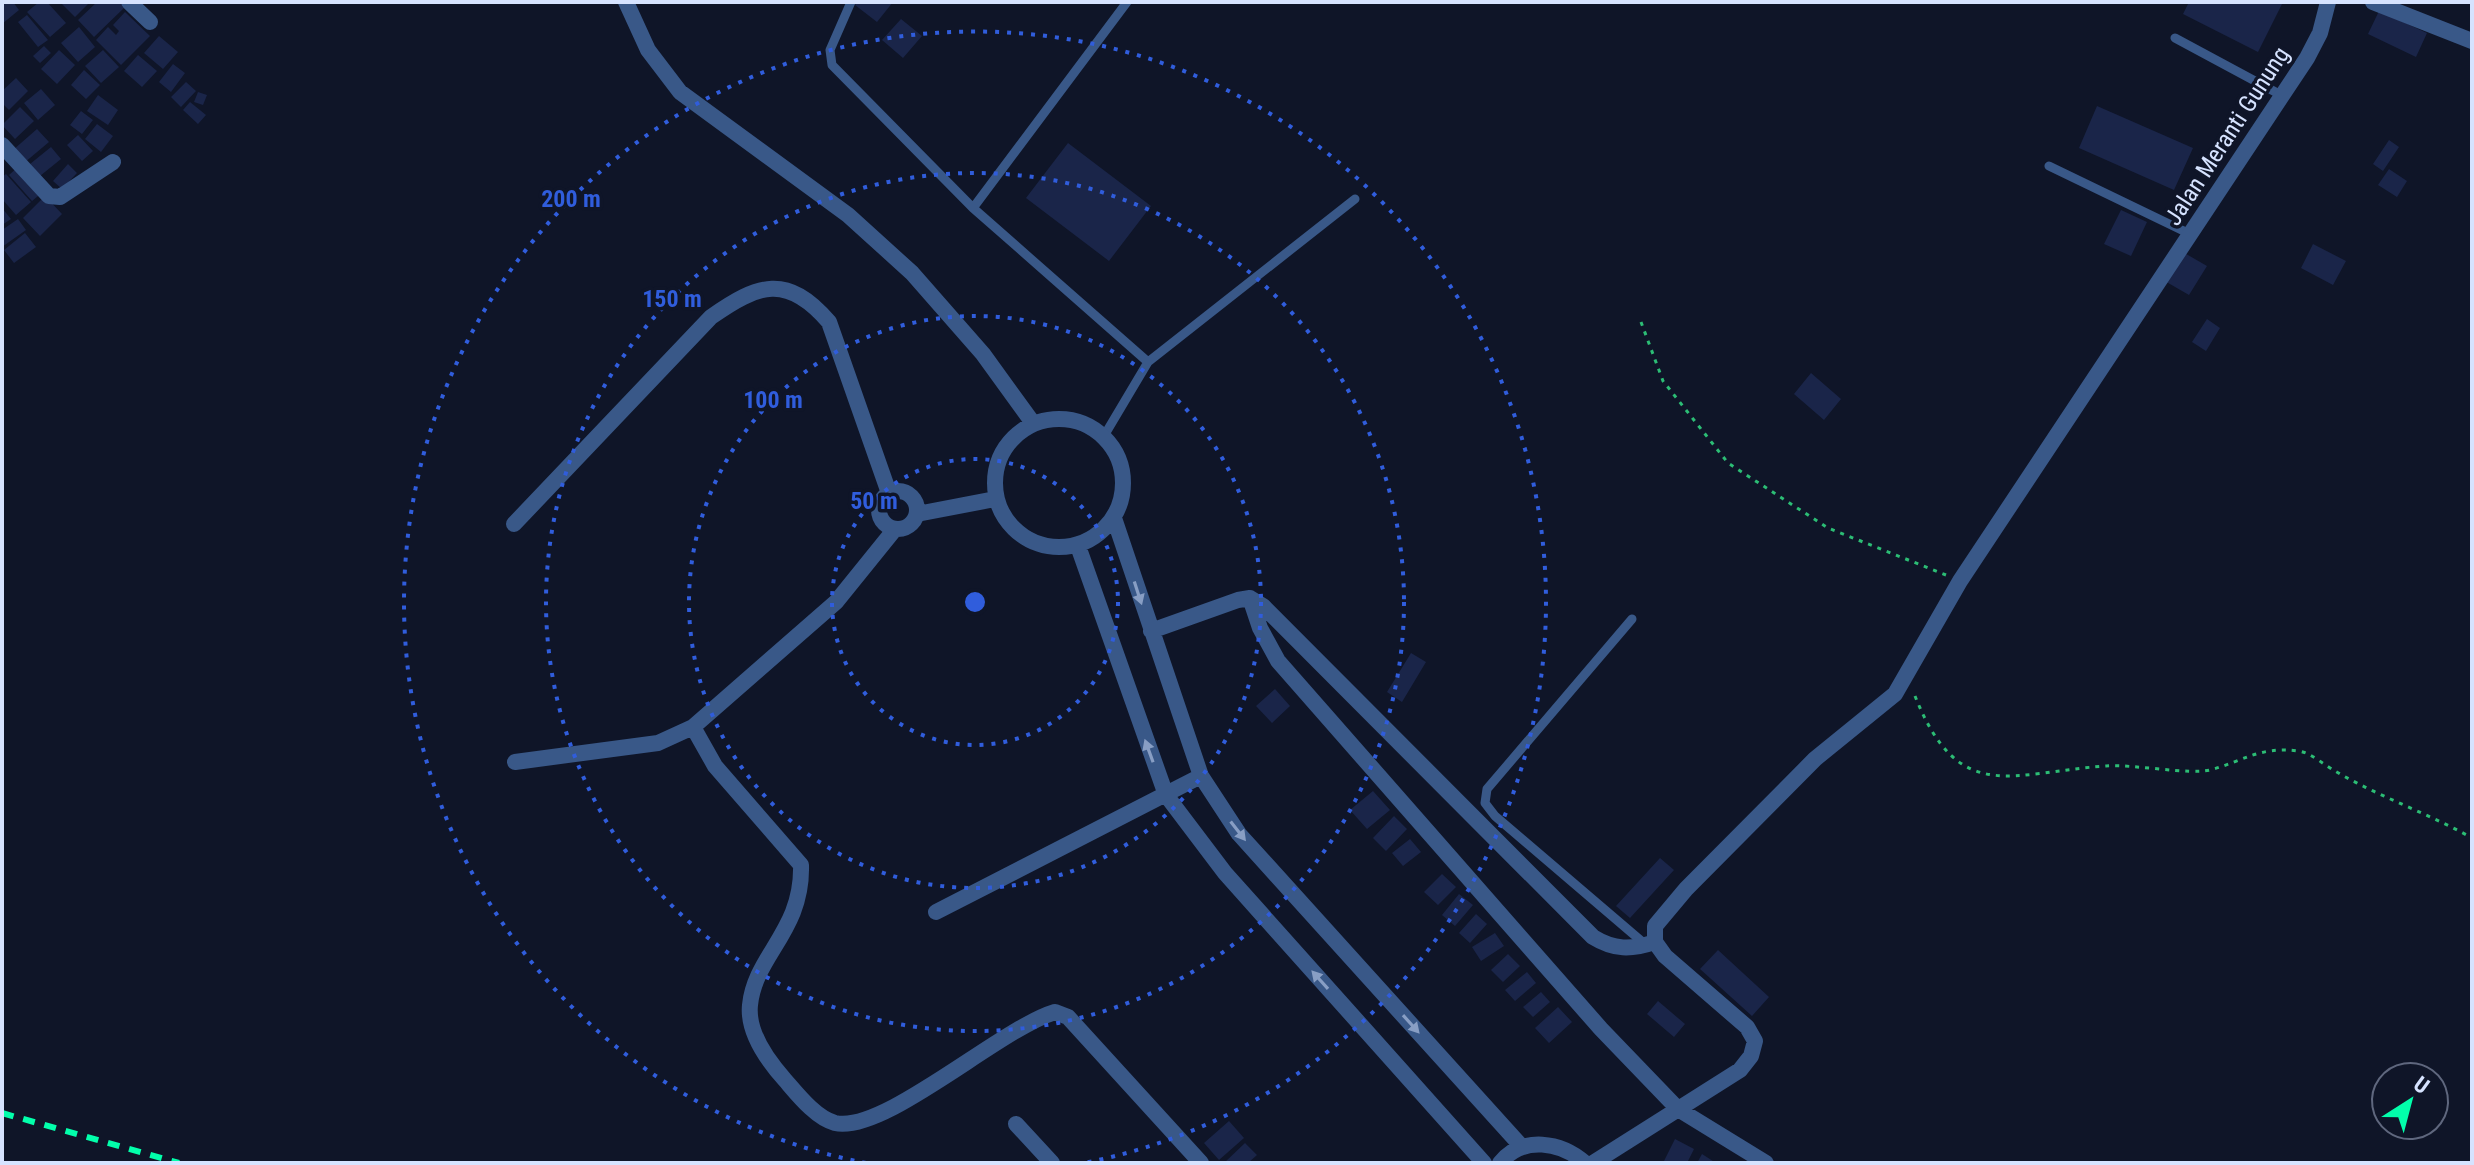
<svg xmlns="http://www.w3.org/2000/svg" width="2474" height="1165" font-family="'Roboto Condensed',sans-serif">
<rect width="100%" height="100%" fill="#0f1528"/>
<path fill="#1a2549" d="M2 2H13L19 10 2 24Z
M39 2H47L66 23 50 37 27 12Z
M60 2H90L75 17Z
M97 2H119L124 8 94 37 78 20Z
M857 2H893L877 22 855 5Z
M2189 2H2283L2258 52 2183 14Z
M2379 11 2427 33 2416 57 2368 34Z
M125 12 150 36 121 65 96 40 108 27 116 35 119 31 113 25Z
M27 15 48 40 38 47 18 22Z
M901 19 922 36 903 58 882 40Z
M79 27 95 47 78 62 61 43Z
M159 36 178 52 163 69 144 53Z
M44 46 51 53 40 63 33 56Z
M59 50 75 65 57 84 41 69Z
M103 50 119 67 101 83 85 66Z
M138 55 157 71 142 87 124 71Z
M173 64 185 73 171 92 159 82Z
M84 70 100 85 86 99 71 85Z
M16 78 28 91 9 110 2 103V91Z
M186 82 196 91 181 107 171 97Z
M41 89 55 105 38 120 24 103Z
M198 92 207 95 203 105 194 102Z
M98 95 118 110 108 125 87 111Z
M190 102 206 115 198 124 183 110Z
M2097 106 2193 148 2174 190 2079 148Z
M20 107 34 121 15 139 2 125Z
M81 111 93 120 82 134 70 125Z
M97 124 113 136 101 152 85 139Z
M37 129 49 142 24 163 13 150Z
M78 135 93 151 82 161 67 145Z
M2389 140 2399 147 2383 171 2373 164Z
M1068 143 1151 206 1109 261 1026 198Z
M51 147 61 159 40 176 30 164Z
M68 164 77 173 62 189 53 181Z
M19 166 43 192 32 201 9 175Z
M2389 169 2407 181 2397 197 2378 185Z
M6 174 31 202 16 215 2 199V177Z
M45 196 62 214 40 236 23 218Z
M2 208 11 219 2 225Z
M2121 210 2147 222 2131 256 2104 244Z
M18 219 26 230 2 247V230Z
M25 233 36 247 14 263 4 250Z
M2313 244 2346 261 2333 285 2301 268Z
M2181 251 2207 266 2189 295 2163 280Z
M2207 319 2220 328 2206 351 2192 342Z
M1811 373 1841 399 1824 420 1794 394Z
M1411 653 1426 662 1402 702 1387 692Z
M1275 689 1290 706 1272 723 1256 706Z
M1373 791 1390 810 1367 829 1350 810Z
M1394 816 1407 829 1386 851 1373 838Z
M1410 839 1421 852 1403 866 1392 853Z
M1660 858 1674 870 1630 918 1616 906Z
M1442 874 1456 887 1438 905 1424 892Z
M1459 894 1473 905 1455 926 1442 915Z
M1476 914 1487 924 1470 943 1459 933Z
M1495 933 1504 946 1481 961 1472 947Z
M1718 950 1769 997 1752 1016 1700 969Z
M1508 954 1520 966 1503 982 1491 970Z
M1527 972 1536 983 1515 1001 1505 990Z
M1541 992 1550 1002 1533 1017 1523 1007Z
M1658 1001 1685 1024 1674 1037 1647 1014Z
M1558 1007 1572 1022 1549 1043 1535 1028Z
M1229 1121 1244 1138 1219 1160 1204 1143Z
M1675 1139 1694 1149 1687 1163H1663Z
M1245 1143 1257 1155 1248 1163H1224Z
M1702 1154 1716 1163H1697Z"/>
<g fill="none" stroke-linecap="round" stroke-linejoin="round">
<path stroke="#2cbd75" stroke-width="3" stroke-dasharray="4 6" stroke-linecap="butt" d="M1641 322 1663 381 1728 463 1828 528 1946 575
M1915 696C1959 807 2012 772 2106 766 2133 764 2190 775 2210 770 2244 761 2259 746 2298 751 2310 752 2324 765 2335 771 2379 797 2428 813 2472 838"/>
<path stroke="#395888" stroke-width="9" d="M851 2 830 50 832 65 973 208 1148 362
M2175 38 2281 95
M2049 166 2192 235
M973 208 1127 2
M1104 436 1148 362 1355 199
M1632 619 1487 789 1485 803 1495 816 1646 945"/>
<path stroke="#395888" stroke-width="16" d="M129 2 150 22
M626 2 648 50 680 92 848 215 912 273 983 354 1033 423
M2373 2 2472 41
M2 145 49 196 60 197 113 162
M995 483a64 64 0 1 1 128 0a64 64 0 1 1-128 0Z
M879 510a19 19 0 1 1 38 0a19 19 0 1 1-38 0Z
M917 514 995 499
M1114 518 1201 776 1239 834 1522 1147
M514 524 711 317C758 284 787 273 829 322L889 493
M1078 546 1166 795 1225 873 1484 1163
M1250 598 1260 628 1278 661 1601 1029 1678 1109 1766 1163
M1151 631 1238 600 1250 598 1263 606 1593 937C1614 950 1631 950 1655 942
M693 727 715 766 801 865C803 931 755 955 750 1005 747 1033 768 1061 785 1080 798 1095 816 1118 835 1123 884 1134 999 1029 1055 1012L1068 1017 1201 1163
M515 762 658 743 693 727 836 602 895 529
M936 912 1201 776
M1016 1124 1052 1163
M1500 1163C1523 1135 1561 1142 1585 1163
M1593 1163 1740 1070 1751 1056 1755 1041 1747 1027 1665 956 1655 942V926L1686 889 1815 759 1895 694 1960 581 2307 58 2320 33 2328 2"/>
<path stroke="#02ffab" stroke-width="6" stroke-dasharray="12 10" stroke-linecap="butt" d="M2 1113 179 1163"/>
</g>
<defs><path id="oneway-solid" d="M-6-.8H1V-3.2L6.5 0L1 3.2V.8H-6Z" transform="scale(2)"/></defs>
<g fill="#889ec4">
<use href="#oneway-solid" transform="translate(1138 593) rotate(72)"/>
<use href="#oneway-solid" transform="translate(1149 751) rotate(-110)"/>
<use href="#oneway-solid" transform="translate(1238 831) rotate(52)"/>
<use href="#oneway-solid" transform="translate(1320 980) rotate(-132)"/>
<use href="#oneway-solid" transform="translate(1411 1024) rotate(48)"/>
</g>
<g fill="none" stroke="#305ddc" stroke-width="4" stroke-dasharray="4 8">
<circle cx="975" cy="602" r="143"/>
<circle cx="975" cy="602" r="286"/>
<circle cx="975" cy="602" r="429"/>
<path d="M866 1163A571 571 0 1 1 1084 1163"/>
</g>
<g text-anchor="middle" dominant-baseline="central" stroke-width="7" stroke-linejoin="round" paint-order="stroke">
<g font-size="24" fill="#d6e3ff" stroke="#0f1528">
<text transform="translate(2227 136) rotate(-57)">Jalan Meranti Gunung</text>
</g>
</g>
<circle cx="975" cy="602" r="12" fill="#305ddc" stroke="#0f1528" stroke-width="4"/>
<g font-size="24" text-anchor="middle" font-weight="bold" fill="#305ddc" stroke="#0f1528" stroke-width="7" stroke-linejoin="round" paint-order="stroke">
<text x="571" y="207">200 m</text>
<text x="672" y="307">150 m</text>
<text x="773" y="408">100 m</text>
<text x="874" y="509">50 m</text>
</g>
<rect width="2474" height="1165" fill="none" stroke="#d6e3ff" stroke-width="8"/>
<g transform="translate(2410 1101) rotate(36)"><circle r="38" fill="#0f1528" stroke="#5f677e" stroke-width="2"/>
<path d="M0-6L14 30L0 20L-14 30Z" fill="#02ffab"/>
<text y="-12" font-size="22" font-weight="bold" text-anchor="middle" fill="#d6e3ff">U</text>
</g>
</svg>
